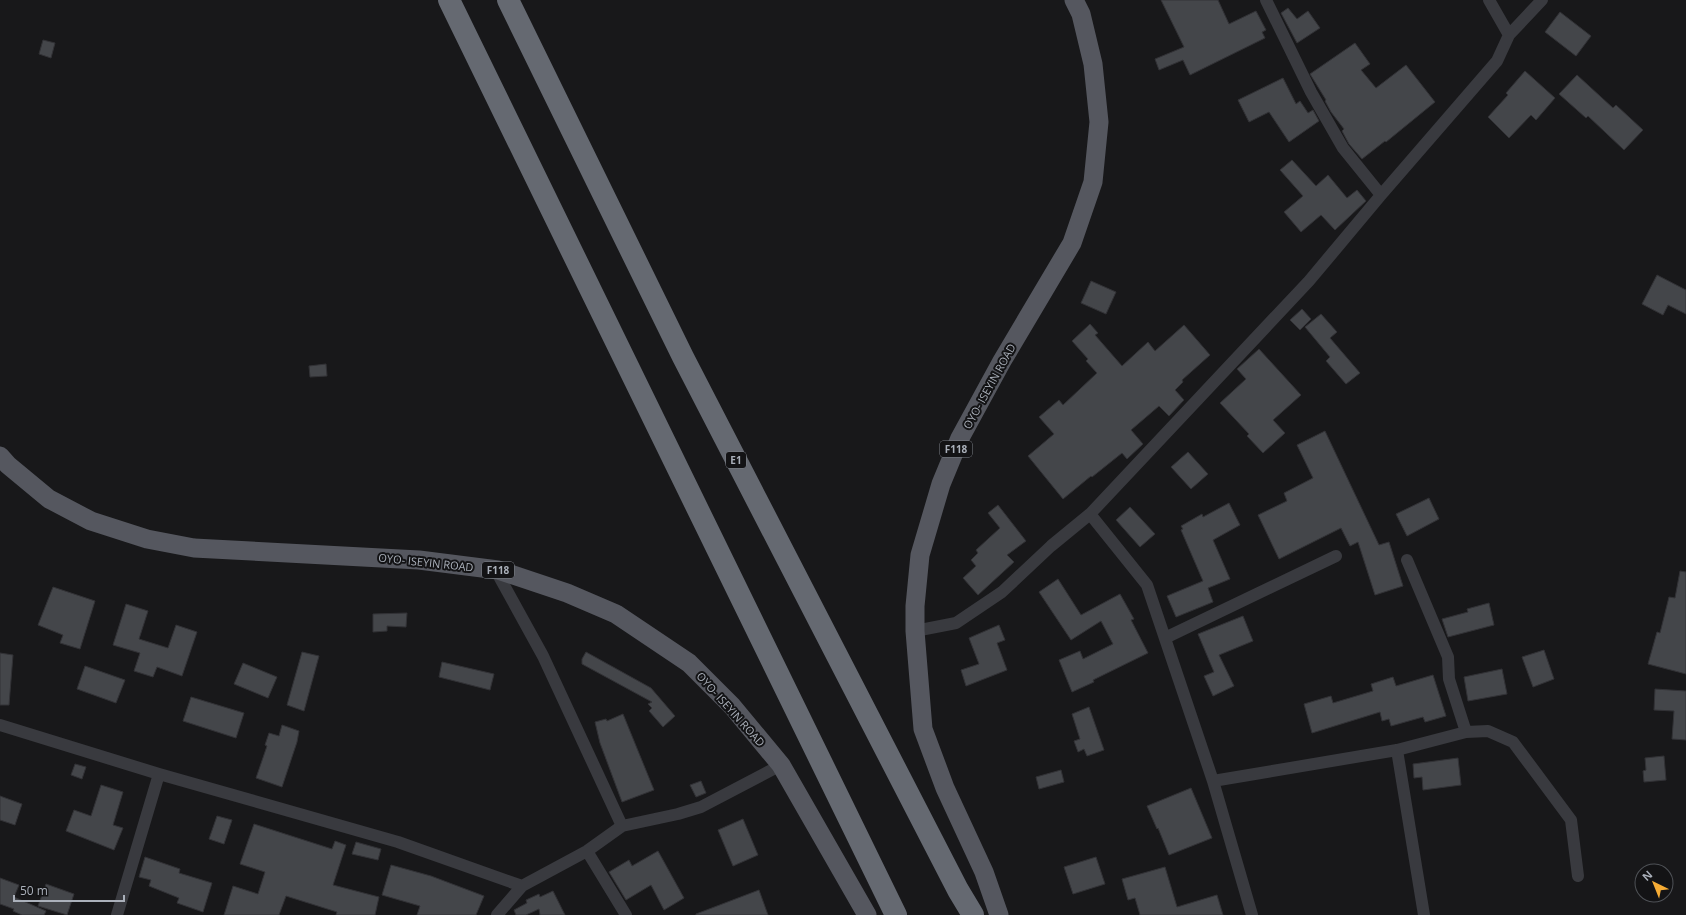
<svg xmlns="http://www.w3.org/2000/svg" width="1686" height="915" font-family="'Open Sans',sans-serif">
<rect width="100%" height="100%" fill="#18181a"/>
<path fill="#44464a" stroke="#323236" d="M1161 0H1218L1229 24 1256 11 1266 30 1262 32 1265 38 1190 75 1183 60 1159 70 1155 59 1184 47Z
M1288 8 1297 19 1308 11 1320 28 1297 43 1281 13Z
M1560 12 1591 36 1576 56 1545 32Z
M43 40 55 43 51 58 39 54Z
M1355 43 1370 64 1361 70 1376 88 1406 65 1435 102 1386 142 1385 141 1362 159 1349 144 1342 131 1344 129 1331 112 1325 101 1326 100 1310 74Z
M1525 71 1555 98 1536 120 1531 115 1509 138 1488 117 1508 95 1506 93Z
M1577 75 1613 108 1616 105 1643 130 1624 150 1588 116 1586 118 1559 94Z
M1283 78 1296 104 1300 101 1308 113 1313 110 1319 121 1289 142 1269 112 1249 122 1238 100Z
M1292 160 1316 186 1328 175 1347 198 1357 190 1366 201 1335 230 1321 215 1301 232 1284 212 1303 196 1280 170Z
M1657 275 1686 290V314L1668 305 1663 315 1642 304Z
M1091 281 1116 292 1106 314 1081 303Z
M1302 309 1311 319 1300 330 1290 320Z
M1321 314 1337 332 1330 338 1360 373 1346 384 1326 361 1330 357 1305 327Z
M1090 324 1098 333 1095 335 1122 366 1148 342 1155 351 1184 325 1210 355 1182 380 1183 382 1175 390 1184 400 1169 416 1159 406 1131 430 1143 444 1127 459 1122 453 1092 477 1091 476 1063 499 1028 456 1054 434 1039 417 1059 400 1063 405 1097 373 1086 361 1088 359 1072 341Z
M1259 349 1301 395 1273 420 1285 433 1263 453 1247 436 1249 434 1220 403 1246 379 1237 369Z
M326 364 327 376 310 377 309 366Z
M1325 431 1379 545 1389 542 1403 586 1375 595 1358 542 1350 546 1341 528 1279 559 1258 515 1287 501 1284 493 1313 478 1297 445Z
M1188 452 1208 474 1191 489 1171 467Z
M1429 498 1439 519 1407 536 1396 514Z
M1229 503 1240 525 1213 540 1230 579 1208 588 1213 602 1176 617 1167 596 1203 581 1181 530 1183 529 1181 526 1202 514 1203 517Z
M998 505 1026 541 1007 555 1014 562 978 595 963 578 976 566 971 560 978 553 976 550 1000 528 988 513Z
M1130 507 1155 534 1140 547 1116 520Z
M1680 571 1686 572V674L1648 664 1657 632 1660 633 1669 597 1675 598Z
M1058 579 1081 615 1120 594 1134 619 1131 620 1148 653 1093 680 1094 682 1072 692 1059 660 1080 651 1083 659 1113 644 1101 621 1071 640 1039 592Z
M53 587 95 601 80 649 60 643 63 635 38 625Z
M1489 603 1494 625 1448 637 1442 619 1468 612 1467 609Z
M126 604 148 611 139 639 168 648 176 625 197 632 182 676 157 667 153 677 134 671 140 653 113 645Z
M407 613 406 627 387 626V631L373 632V614Z
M1243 616 1253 641 1219 655 1234 686 1213 696 1204 676 1214 672 1198 634Z
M999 625 1005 640 997 643 1007 670 966 686 961 670 979 664 969 638Z
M1544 650 1554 679 1533 687 1522 657Z
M302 652 319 656 304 711 287 705Z
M586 652 651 688 675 716 663 727 649 711 652 708 648 704 652 702 582 664V659Z
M0 653 13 655 9 705H0Z
M442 662 494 674 490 690 439 677Z
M243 663 277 677 268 698 234 684Z
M85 666 125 680 116 703 77 689Z
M1502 669 1507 694 1468 701 1464 677Z
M1433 675 1446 716 1425 722 1423 717 1391 726 1389 719 1382 721 1380 712 1312 733 1304 704 1331 696 1333 703 1373 691 1371 684 1393 677 1396 686Z
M1655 689 1686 691V740L1672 739 1674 711 1654 710Z
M191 697 244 713 236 738 183 721Z
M1089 707 1104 750 1087 756 1084 749 1078 752 1074 741 1080 739 1072 714Z
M623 714 654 790 622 802 600 743 595 722 606 719 607 721Z
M282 725 299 731 297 742 282 787 256 778 267 746 265 745 269 733 279 736Z
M1664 756 1666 780 1644 782 1643 771 1646 770 1645 758Z
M1458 758 1461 785 1423 790 1422 777 1414 778 1413 764Z
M75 764 86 767 82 779 71 775Z
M1061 770 1064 782 1039 789 1036 777Z
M701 781 706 793 696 797 690 785Z
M101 785 123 792 113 825 123 828 114 850 66 831 74 810 91 816Z
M1191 788 1212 838 1169 855 1158 828 1157 829 1147 806Z
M0 796 22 804 15 825 0 820Z
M217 816 232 820 224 844 209 839Z
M743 819 758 855 733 866 718 830Z
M254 824 332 849 335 841 346 845 333 885 379 897 375 915H336L337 912 286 896 279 915H224L233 886 258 894 265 872 240 864Z
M356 842 381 849 378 860 352 854Z
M658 851 684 898 664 910 651 885 626 900 609 872 629 860 632 866Z
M145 857 180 869 179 873 212 883 203 912 177 903 179 898 149 886 151 880 139 877Z
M1096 857 1105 884 1073 894 1064 867Z
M391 865 431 876 484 896 476 915H417L420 906 382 895Z
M1165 867 1177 907 1217 895 1223 915H1140L1135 898 1128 900 1122 879Z
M0 878 19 885 14 897 46 911 44 915H22L13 911 14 909 0 904Z
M46 884 74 894 67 915 38 906Z
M759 890 768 915H696V914Z
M553 891 565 915H540L539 909 526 915H516L514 910 527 903 526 900 539 894 540 897Z"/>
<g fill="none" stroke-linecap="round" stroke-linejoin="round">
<path stroke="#393a3f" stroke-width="12" d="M1266 0 1311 92 1343 148 1381 195
M1489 0 1509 35
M1090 514 1147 585 1213 781 1252 915
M1407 560 1448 657 1449 679 1466 732
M500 578 543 656 622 826
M915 631 956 623 1002 592 1051 546 1090 514 1309 281 1381 195 1497 61 1509 35 1542 0
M1165 638 1336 556
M0 725 159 774 398 842 522 886
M1397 750 1424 915
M1213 781 1397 750 1466 732 1488 731 1513 742 1571 820 1578 876
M587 851 626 915
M117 915 159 774
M497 915 522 886 587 851 622 826 678 814 701 807 781 765"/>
<path stroke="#55575f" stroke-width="19" d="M0 456 8 465 49 499 91 521 147 539 194 548 419 560 498 570 567 593 616 614 689 663 732 706 781 765 867 915
M999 915 984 872 945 788 923 729 915 631V606L920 555 941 484 960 438 1002 361 1072 243 1093 182 1099 122 1093 64 1081 14 1074 0"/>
<path stroke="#656971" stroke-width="22" d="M449 0 896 915
M508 0 683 357 958 890 973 915"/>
</g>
<g text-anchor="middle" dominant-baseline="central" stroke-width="4" stroke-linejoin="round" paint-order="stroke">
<g fill="#131315" stroke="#7d8188" stroke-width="1">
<rect x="940" y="441" width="32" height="16" rx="3"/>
<rect x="726" y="452" width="20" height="16" rx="3"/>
<rect x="482" y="562" width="32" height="16" rx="3"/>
</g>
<g font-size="10" font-weight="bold" fill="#aab0ba">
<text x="956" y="449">F118</text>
<text x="736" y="460">E1</text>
<text x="498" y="570">F118</text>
</g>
<g font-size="11" fill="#aab0ba" stroke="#131315">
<text transform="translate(989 386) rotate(-61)">OYO- ISEYIN ROAD</text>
<text transform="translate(426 562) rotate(6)">OYO- ISEYIN ROAD</text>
<text transform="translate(731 709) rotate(48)">OYO- ISEYIN ROAD</text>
</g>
</g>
<g transform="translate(1654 883) rotate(317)"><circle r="19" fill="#131315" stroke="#4f5257"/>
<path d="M0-3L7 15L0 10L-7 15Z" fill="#f6ac35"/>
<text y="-6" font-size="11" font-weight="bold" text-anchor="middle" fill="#aab0ba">N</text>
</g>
<path d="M14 895v6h110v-6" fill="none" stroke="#aab0ba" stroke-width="2"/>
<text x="20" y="895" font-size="12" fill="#aab0ba" stroke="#131315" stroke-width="3" paint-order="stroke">50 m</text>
</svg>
